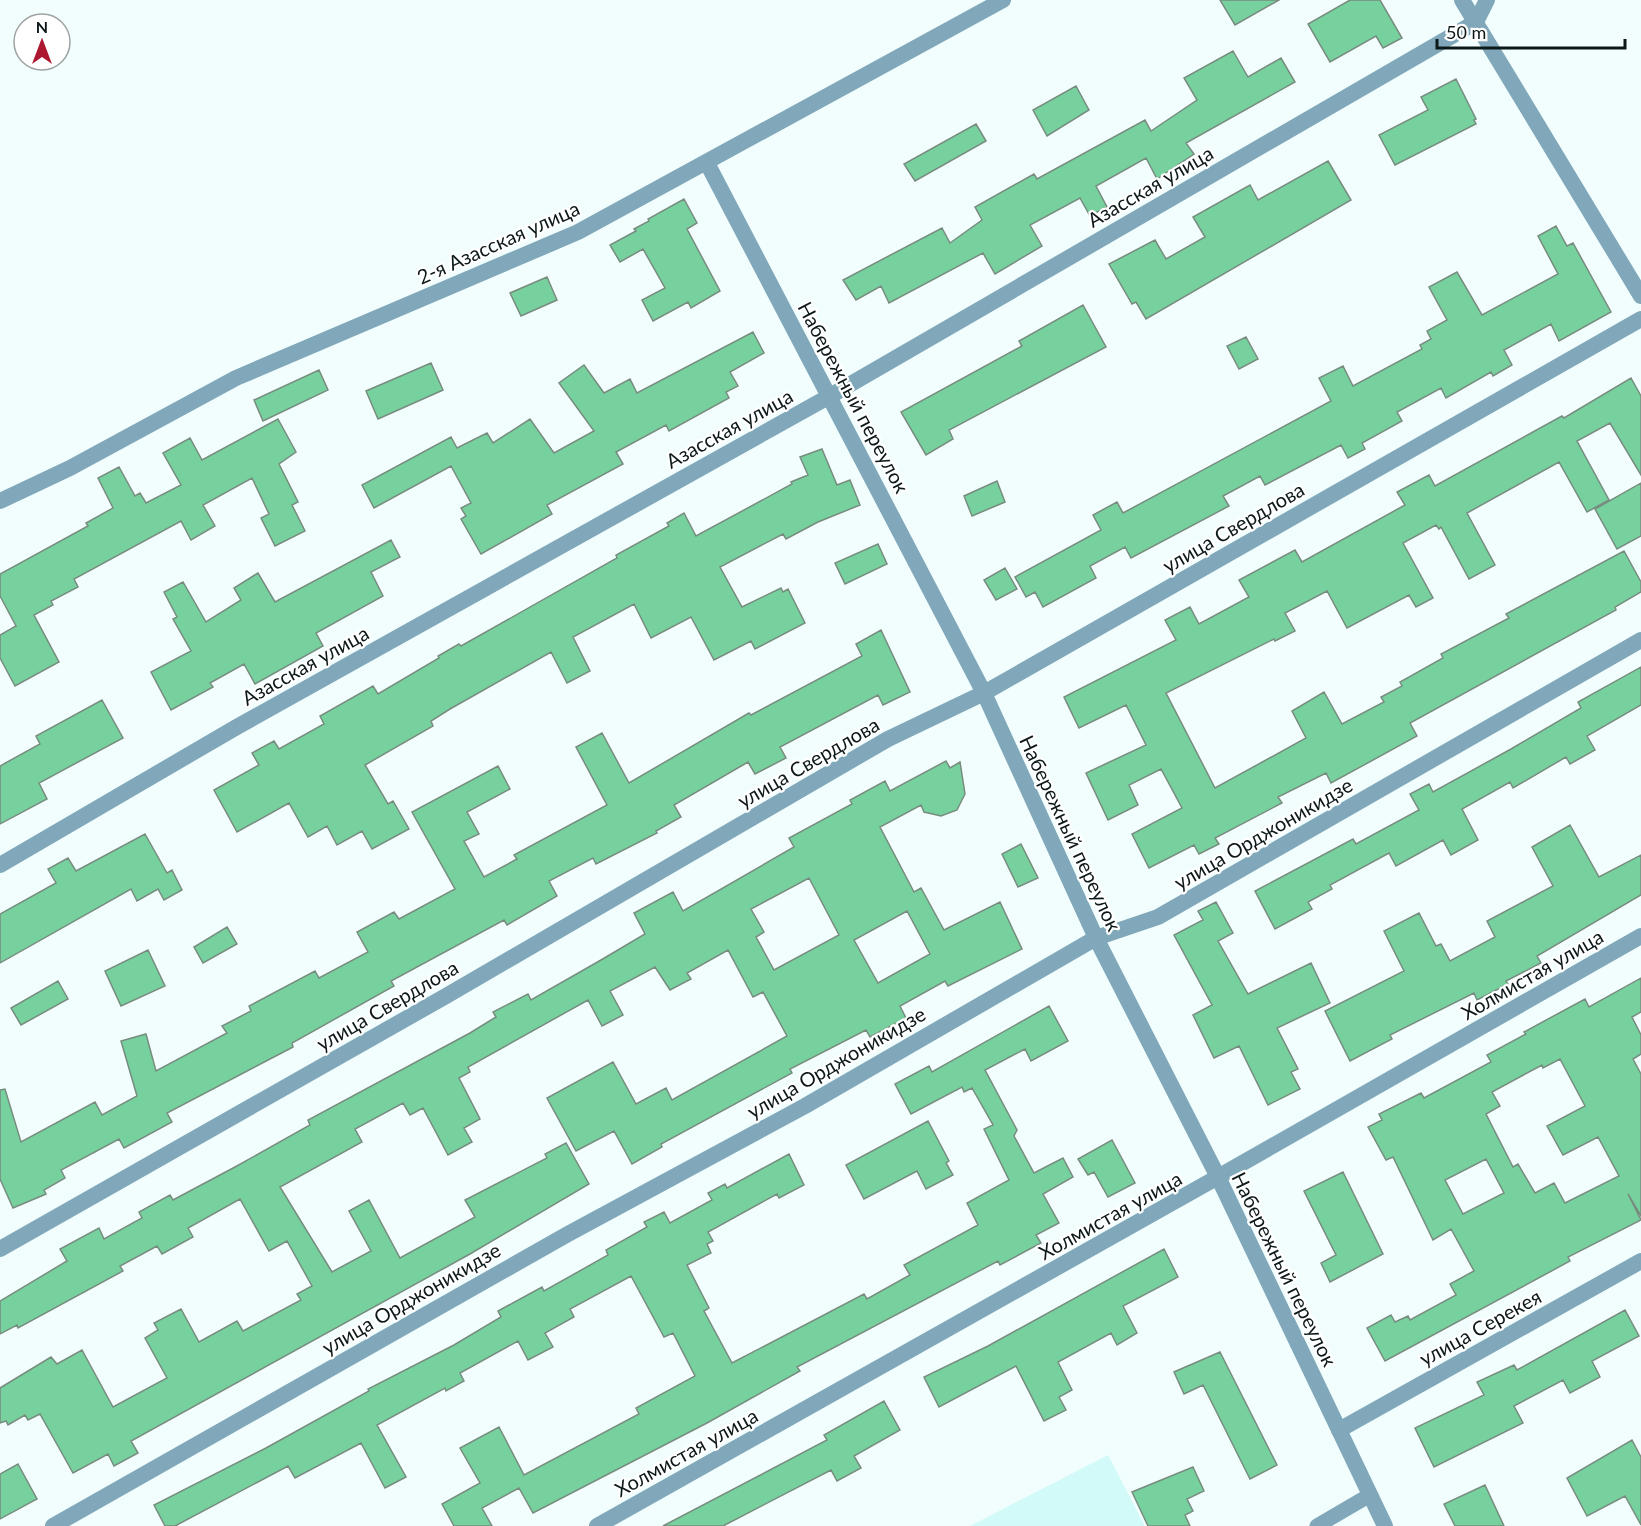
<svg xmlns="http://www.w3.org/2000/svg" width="1641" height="1526" font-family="Lato,sans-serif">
<rect width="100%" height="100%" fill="#f2fefd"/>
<path fill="#d2faf8" d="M1108 1455 1145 1526H970Z"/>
<path fill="#77d19f" stroke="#778c7f" stroke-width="1.5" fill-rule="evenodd" d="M1220 0H1279L1235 25Z
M1350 0H1380L1402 38 1383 48 1376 36 1330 62 1308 24Z
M1233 51 1248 77 1281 58 1295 82 1186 143 1194 154 1157 179 1146 158 1096 186 1107 207 1090 216 1080 198 1030 225 1042 246 995 274 983 253 889 303 881 286 856 300 843 280 942 228 950 243 982 220 975 207 1034 174 1037 179 1145 120 1151 131 1197 100 1184 78Z
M1456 79 1476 119 1474 120 1476 124 1395 165 1379 135 1428 110 1421 97Z
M1076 86 1089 110 1047 136 1033 110Z
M976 124 986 141 915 181 904 164Z
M1328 161 1351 200 1146 319 1136 302 1132 304 1109 264 1155 240 1166 259 1205 237 1193 217 1250 185 1258 200Z
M684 199 697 223 687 229 720 291 691 308 688 302 653 321 642 300 665 288 643 249 620 262 610 245 636 231 634 229 649 221 648 219Z
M1556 226 1567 246 1573 243 1611 312 1559 341 1551 324 1504 350 1512 365 1493 376 1491 372 1446 398 1441 388 1397 412 1402 421 1362 443 1365 449 1348 458 1341 445 1265 485 1260 476 1223 496 1229 506 1131 558 1125 547 1090 566 1096 578 1043 607 1035 592 1026 597 1015 577 1101 530 1093 515 1117 502 1123 513 1331 401 1319 378 1343 366 1353 386 1422 349 1420 345 1431 339 1427 331 1447 320 1429 287 1457 272 1482 315 1558 274 1538 236Z
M547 277 557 300 521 316 510 293Z
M1083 305 1106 347 949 430 953 439 926 455 901 412 1022 346 1019 341Z
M753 332 764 353 730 372 738 386 726 392 729 398 669 431 666 425 616 452 623 464 547 505 552 514 481 554 461 519 466 516 461 508 471 503 451 466 374 508 362 485 451 437 457 448 487 433 493 443 530 419 554 453 594 431 559 383 584 365 604 393 630 379 637 393Z
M1246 337 1258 359 1239 369 1227 346Z
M431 363 443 390 378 419 366 391Z
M319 370 328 390 263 421 254 400Z
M1631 378 1641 396V475L1610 423 1577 441 1609 500 1587 512 1559 462 1467 513 1495 565 1469 579 1441 527 1439 529 1436 525 1403 543 1433 598 1416 607 1409 595 1347 628 1327 591 1285 613 1295 631 1275 641 1274 639 1166 693 1215 788 1306 738 1292 711 1324 692 1342 724 1384 702 1381 697 1402 686 1400 682 1443 658 1441 654 1509 618 1506 614 1624 551 1641 582V592L1615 607 1616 610 1410 723 1417 736 1331 783 1326 773 1278 797 1282 803 1215 838 1219 844 1199 854 1194 845 1149 868 1132 834 1182 808 1161 769 1129 785 1138 805 1108 820 1086 773 1146 745 1126 705 1079 728 1064 697 1176 640 1165 620 1190 607 1199 624 1249 597 1239 580 1295 550 1302 562 1405 505 1397 492 1429 475 1435 486 1562 416 1564 418Z
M278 419 296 452 279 464 298 502 292 505 305 531 275 546 261 518 269 514 252 478 203 505 215 526 191 540 181 521 74 579 78 587 51 601 53 605 34 615 59 662 15 686 0 658V635L16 626 0 596V574L88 526 86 523 113 508 98 478 119 467 135 496 140 493 146 503 181 485 163 453 190 438 202 460Z
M822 449 837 485 850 480 860 505 818 522 786 539 783 534 720 567 742 607 781 588 783 592 788 589 805 623 755 649 751 641 714 660 691 617 651 638 634 604 573 637 590 671 567 683 551 652 450 709 431 721 433 726 365 765 388 804 393 801 409 829 372 849 362 831 337 845 327 826 308 837 289 803 237 832 214 790 259 765 252 753 274 741 279 749 324 724 320 716 373 686 378 694 439 658 438 656 459 644 461 646 617 558 616 555 669 526 667 523 684 513 696 536 792 484 791 482 808 475 800 457Z
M997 481 1005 502 972 516 964 496Z
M1641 483V536L1617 549 1595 509Z
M391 540 400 557 371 572 383 596 316 633 323 646 255 684 244 664 210 683 213 687 171 710 151 672 191 651 173 619 177 617 164 592 183 582 206 622 241 600 234 588 258 573 275 602Z
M878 544 887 564 845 584 835 563Z
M1005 568 1017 589 996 600 984 580Z
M881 630 910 692 883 705 878 695 780 747 786 758 755 774 748 762 674 805 681 817 656 831 657 833 596 864 593 858 549 881 557 896 507 925 504 920 391 981 394 986 292 1043 293 1047 167 1113 172 1122 124 1148 119 1139 61 1170 65 1178 44 1190 46 1194 13 1208 0 1179V1090L5 1089 21 1142 95 1102 102 1115 137 1096 121 1041 146 1034 156 1071 227 1033 222 1026 251 1011 249 1006 315 971 319 978 368 952 357 932 394 912 399 919 455 889 412 812 498 766 510 789 467 812 479 834 464 841 484 877 517 859 514 855 607 805 576 747 602 733 629 783 749 713 751 715 862 656 856 644Z
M1641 667V705L1587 736 1595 750 1570 764 1566 757 1513 788 1510 782 1462 809 1478 840 1451 855 1443 840 1396 866 1389 853 1330 885 1332 889 1308 902 1312 909 1275 929 1255 891 1353 839 1356 844 1419 810 1410 794 1429 784 1433 792 1511 749 1581 708 1578 702Z
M102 700 123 738 39 783 47 799 0 824V766L40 744 36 736Z
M946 761 950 768 960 762 965 794 957 810 941 816 924 812 921 805 880 827 914 892 921 888 944 930 1000 902 1022 949 948 986 945 981 900 1006 906 1018 870 1037 866 1030 790 1069 792 1073 661 1144 662 1147 632 1164 614 1131 576 1151 547 1098 613 1062 636 1104 666 1088 672 1100 787 1036 763 992 753 997 728 950 687 973 691 979 670 990 655 967 610 991 623 1015 602 1026 588 1000 468 1067 470 1072 459 1078 480 1119 464 1128 472 1142 448 1155 423 1108 410 1115 403 1103 355 1129 362 1142 280 1187 332 1272 371 1251 349 1211 369 1200 400 1258 475 1217 465 1200 547 1158 545 1154 566 1143 589 1184 470 1254 131 1441 138 1453 114 1466 108 1454 73 1473 40 1414 28 1420 25 1415 8 1425 6 1421 0 1423V1388L51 1357 57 1364 82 1350 113 1407 167 1378 145 1338 158 1330 154 1323 181 1309 199 1342 237 1321 243 1331 301 1300 297 1294 312 1286 287 1241 269 1251 240 1199 188 1228 193 1237 162 1254 157 1246 120 1266 123 1271 18 1328 17 1325 0 1334V1301L67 1261 60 1249 99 1228 104 1239 142 1218 139 1212 170 1195 173 1200 235 1167 310 1125 308 1120 470 1033 496 1017 493 1012 528 994 531 1000 601 960 645 934 634 913 673 892 683 911 794 847 789 838 852 804 850 800 885 781 890 791ZM809 878 839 935 774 970 756 937 764 932 751 909ZM907 911 930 954 878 983 854 940Z
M1570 825 1599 877 1641 855V895L1537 956 1541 963 1506 981 1508 984 1477 1000 1474 993 1390 1035 1392 1039 1350 1061 1325 1011 1404 971 1384 931 1419 913 1436 946 1441 944 1450 961 1495 937 1487 921 1553 886 1532 847Z
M145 834 167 873 172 870 182 890 164 900 158 889 137 901 131 889 0 963V914L56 883 48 869 68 858 76 871Z
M1021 844 1038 878 1018 887 1002 854Z
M1216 902 1233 933 1218 941 1248 994 1311 963 1330 1003 1277 1028 1298 1069 1291 1072 1300 1089 1268 1105 1239 1046 1214 1058 1193 1015 1212 1005 1174 935 1203 920 1198 911Z
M227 927 237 944 203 963 194 947Z
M148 950 165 986 121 1006 105 971Z
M1641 978V1012L1632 1017 1641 1035V1054L1633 1059 1641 1074V1216L1628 1194 1641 1220 1568 1257 1570 1261 1385 1361 1367 1328 1391 1315 1395 1322 1408 1316 1410 1320 1456 1295 1450 1284 1474 1271 1451 1229 1433 1240 1393 1157 1386 1160 1368 1127 1382 1120 1379 1114 1421 1093 1424 1098 1491 1062 1487 1055 1526 1034 1524 1032 1585 999 1589 1007ZM1560 1059 1585 1106 1547 1126 1563 1155 1598 1137 1619 1176 1565 1203 1554 1183 1535 1193 1518 1164 1513 1167 1486 1114 1500 1106 1492 1092 1542 1065 1543 1068ZM1486 1159 1504 1193 1463 1214 1445 1180Z
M58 981 68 999 21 1025 11 1008Z
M1049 1006 1068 1041 1031 1061 1025 1049 985 1070 1017 1130 1014 1136 1034 1173 1063 1158 1073 1177 1043 1194 1059 1223 1036 1235 1041 1243 1000 1265 998 1261 797 1367 800 1371 707 1423 533 1513 519 1488 482 1508 492 1526H454L442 1504 480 1483 460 1448 499 1427 524 1475 639 1414 636 1408 695 1376 673 1333 664 1337 631 1276 570 1309 574 1317 545 1333 553 1347 528 1360 518 1341 460 1373 464 1381 446 1391 445 1388 377 1425 406 1477 404 1478 385 1488 361 1443 295 1478 288 1466 175 1526H165L154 1505 266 1448 369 1391 368 1389 454 1345 501 1317 498 1311 542 1287 544 1291 608 1255 606 1250 647 1227 644 1222 664 1212 670 1223 712 1200 708 1193 725 1184 727 1188 789 1154 804 1185 779 1198 777 1194 708 1232 713 1241 707 1244 711 1253 687 1265 709 1308 704 1311 732 1363 864 1294 867 1299 910 1275 904 1265 978 1225 967 1203 1009 1180 984 1129 993 1125 972 1088 964 1092 962 1087 911 1114 895 1084 929 1066 932 1072Z
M928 1121 949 1161 946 1163 953 1175 926 1189 917 1171 864 1199 846 1165Z
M1112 1140 1135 1183 1108 1197 1094 1172 1088 1175 1078 1159Z
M1343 1172 1383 1254 1330 1282 1321 1263 1336 1255 1304 1191Z
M1164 1249 1178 1277 1123 1306 1137 1333 1117 1345 1111 1333 1058 1362 1072 1390 1059 1397 1066 1410 1044 1421 1016 1366 939 1407 924 1377 988 1346Z
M1625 1310 1639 1336 1592 1361 1600 1377 1570 1393 1563 1380 1514 1406 1523 1423 1434 1467 1415 1428 1484 1395 1477 1382 1514 1365 1517 1370Z
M1220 1352 1277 1465 1250 1479 1203 1385 1184 1394 1174 1372Z
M884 1401 900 1430 854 1456 861 1468 837 1481 831 1470 723 1526H663L827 1440 824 1435Z
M1632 1440 1641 1457V1525L1625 1496 1587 1516 1567 1478Z
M18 1464 37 1499 0 1519V1474Z
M1193 1467 1204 1491 1187 1499 1193 1511 1185 1515 1190 1526H1148L1132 1492Z
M1485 1485 1504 1526H1455L1444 1504Z"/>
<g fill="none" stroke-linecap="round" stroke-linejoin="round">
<path stroke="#80a8ba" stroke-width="15" d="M1317 1526 1370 1495"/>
<path stroke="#80a8ba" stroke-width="16" d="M1462 0 1641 296
M707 163 984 693 1096 938 1218 1177 1641 936
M0 501 70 468 236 378 578 232 1003 0
M0 865 235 728 830 396 1476 22 1487 0
M0 1249 446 996 888 739 984 693 1641 319
M1339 1430 1641 1261
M53 1526 568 1234 805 1106 1096 938 1158 917 1641 640"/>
<path stroke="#80a8ba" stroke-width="16" d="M597 1526 1218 1177 1385 1526"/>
</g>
<g text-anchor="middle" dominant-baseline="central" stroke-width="4.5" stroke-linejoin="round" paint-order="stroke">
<g font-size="20" fill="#0d1818" stroke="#fff">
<text transform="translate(1150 186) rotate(-30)">Азасская улица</text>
<text transform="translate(498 242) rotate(-24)">2-я Азасская улица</text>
<text transform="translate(854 397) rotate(62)">Набережный переулок</text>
<text transform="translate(729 428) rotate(-29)">Азасская улица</text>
<text transform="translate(1233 527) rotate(-30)">улица Свердлова</text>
<text transform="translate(305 665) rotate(-29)">Азасская улица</text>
<text transform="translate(808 762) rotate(-30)">улица Свердлова</text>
<text transform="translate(1071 833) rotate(65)">Набережный переулок</text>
<text transform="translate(1263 833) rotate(-30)">улица Орджоникидзе</text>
<text transform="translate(1532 974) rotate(-30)">Холмистая улица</text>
<text transform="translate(387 1005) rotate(-30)">улица Свердлова</text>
<text transform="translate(836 1062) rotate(-30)">улица Орджоникидзе</text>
<text transform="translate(1110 1215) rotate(-29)">Холмистая улица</text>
<text transform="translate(1285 1269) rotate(64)">Набережный переулок</text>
<text transform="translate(411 1298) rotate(-30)">улица Орджоникидзе</text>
<text transform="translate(1480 1327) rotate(-29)">улица Серекея</text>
<text transform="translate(686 1452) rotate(-29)">Холмистая улица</text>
</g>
</g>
<g transform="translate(42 42)"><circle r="28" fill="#ffffff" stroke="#9ea3a3" stroke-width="1.5"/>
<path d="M0-4.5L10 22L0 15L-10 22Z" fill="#ac182f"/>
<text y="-9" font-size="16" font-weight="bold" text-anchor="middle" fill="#0d1818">N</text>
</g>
<path d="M1437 39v9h188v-9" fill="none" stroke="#0d1818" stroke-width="3"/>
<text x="1446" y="39" font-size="18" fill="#0d1818" stroke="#ffffff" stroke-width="4.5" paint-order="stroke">50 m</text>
</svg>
